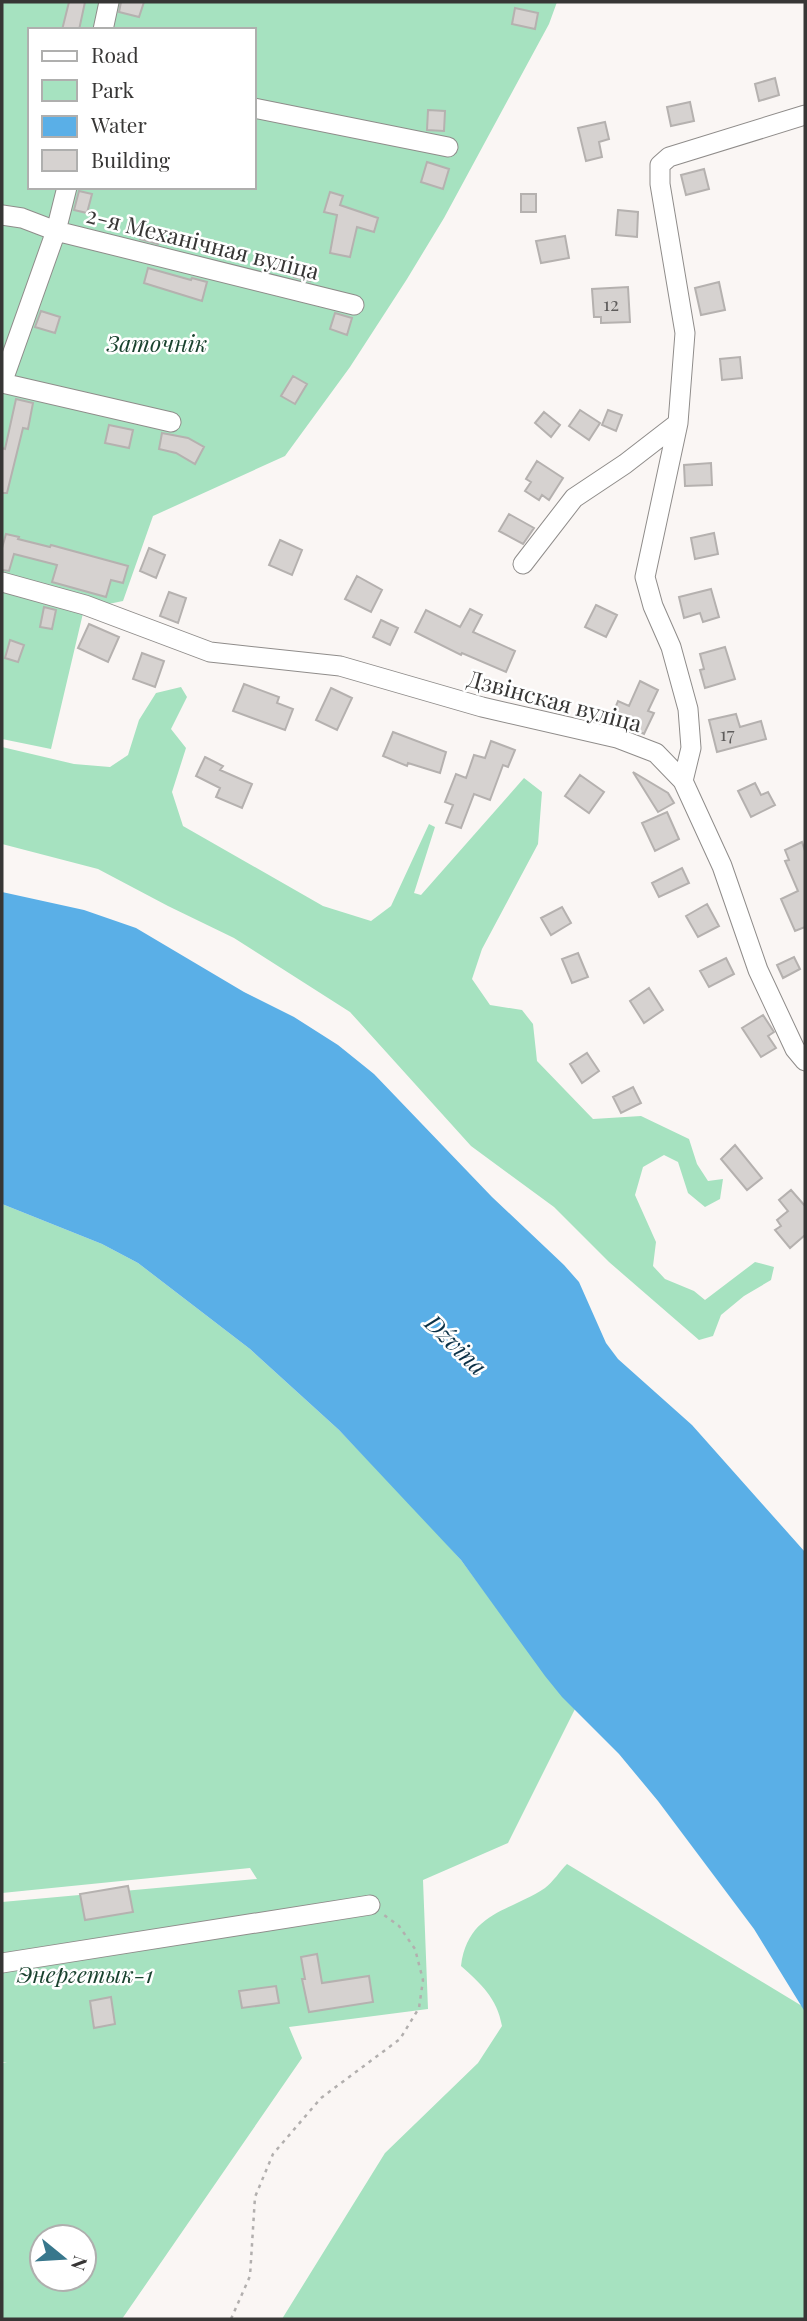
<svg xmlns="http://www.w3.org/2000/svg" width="807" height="2321" font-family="'Playfair Display',serif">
<rect width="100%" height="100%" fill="#faf6f4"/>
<path fill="#a6e2c0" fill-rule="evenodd" d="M2 2H557L549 24 444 218 407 279 350 367 285 456 153 516 123 601 84 609 51 749 2 739ZM30 30H254V187H30Z
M181 687 187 697 171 729 186 748 172 792 183 826 323 906 371 921 391 906 429 824 435 827 414 893 421 895 524 778 542 792 538 844 482 949 472 979 490 1005 522 1010 533 1024 537 1061 593 1119 641 1116 689 1139 697 1164 708 1181 723 1179 720 1199 705 1207 688 1193 678 1162 664 1155 643 1167 635 1195 656 1242 653 1266 665 1279 694 1291 705 1300 755 1262 774 1267 771 1280 744 1296 721 1315 713 1336 699 1340 609 1262 554 1207 471 1146 350 1012 234 938 168 906 98 869 2 844V747L74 764 110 767 128 755 139 720 156 693Z
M2 1204 102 1244 138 1263 250 1349 339 1430 416 1510 461 1560 562 1696 575 1709 508 1843 423 1880 428 2009 289 2027 302 2058 122 2319H2V2063L7 2062H2V1902L257 1879 250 1868 2 1893ZM42 2237H84V2279H42Z
M567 1864 802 2006 805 2012V2319H282L385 2153 478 2063 502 2026C497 1998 481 1984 461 1966 468 1912 509 1912 545 1888 553 1882 560 1871 567 1864Z"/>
<path fill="#5aafe7" d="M2 892 84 910 136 928 244 992 294 1017 338 1045 374 1074 492 1197 564 1265 579 1282 606 1343 618 1359 692 1425 805 1552V2012L754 1929 658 1801 619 1754 562 1697 545 1676 461 1560 339 1430 250 1349 138 1263 102 1244 2 1204Z"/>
<path fill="#d6d2d0" stroke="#b5b1af" stroke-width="2" d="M69 2H85L79 30H62Z
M121 2H144L139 17 119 12Z
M515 8 538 13 535 29 512 24Z
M775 78 779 95 759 101 755 84Z
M690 102 694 121 671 126 667 107Z
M428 110 445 111 444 131 427 130Z
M605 122 609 139 599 142 602 157 586 161 578 128Z
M427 162 449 169 443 189 421 182Z
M704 169 709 189 686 195 681 175Z
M79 191 92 194 87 213 74 210Z
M330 192 343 196 340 205 378 218 374 232 357 227 350 257 330 253 337 215 324 212Z
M521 194H536V212H521Z
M618 210 638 212 637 237 616 235Z
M145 226 162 231 158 244 140 239Z
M565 236 569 258 541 263 536 241Z
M297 262 313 266 310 281 294 277Z
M148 268 191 280 192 278 207 282 202 301 144 283Z
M719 282 725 310 701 315 695 288Z
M628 287 630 322 601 323V317H594L592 289Z
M41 311 60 317 55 333 35 327Z
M335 313 352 318 347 335 330 329Z
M740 357 742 378 722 380 720 359Z
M293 376 307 384 295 404 281 396Z
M16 399 33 403 28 429 23 428 7 493H2V448L5 449Z
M580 410 600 423 589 440 569 426Z
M608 410 622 415 616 431 602 425Z
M544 412 560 425 551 437 535 423Z
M109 425 133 430 129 448 105 443Z
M162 433 188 438 204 447 195 464 176 453 159 449Z
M537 461 563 478 549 500 542 495 539 500 525 491 531 482 526 479Z
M711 463 712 485 685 486 684 465Z
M509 514 534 528 523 544 499 531Z
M714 533 718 554 695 559 691 538Z
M6 534 19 537 18 539 50 547 51 545 128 566 123 583 111 580 106 597 52 582 57 565 14 554 9 571 2 570V548Z
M280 540 302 550 292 575 269 565Z
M149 548 165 555 156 578 140 571Z
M357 576 382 590 371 612 345 599Z
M711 589 719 617 703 622 700 613 684 618 679 597Z
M169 592 186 598 178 623 160 616Z
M596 605 617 615 606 637 585 627Z
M44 607 56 610 52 629 40 627Z
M470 609 482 615 473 632 515 651 506 672 462 653 461 655 415 632 426 610 460 627Z
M381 620 398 628 390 645 373 637Z
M89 624 119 637 108 662 78 648Z
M10 640 24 645 18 662 5 658Z
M725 647 735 679 705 688 700 670 704 669 700 654Z
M142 653 164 661 155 687 133 679Z
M640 681 658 690 648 711 654 713 644 734 611 718 618 701 629 706Z
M244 684 279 697 277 703 293 709 285 730 233 711Z
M331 688 352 698 337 730 316 720Z
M736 714 740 727 761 721 766 739 717 752 709 720Z
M393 732 446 752 440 773 408 763 407 766 383 756Z
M491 741 515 750 508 767 503 765 490 800 474 794 461 828 446 823 453 805 445 802 456 774 466 778 474 755 485 758Z
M205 757 223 766 220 770 252 784 242 808 216 797 220 788 196 776Z
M633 772 668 793 674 803 658 812Z
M580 775 604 792 589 813 565 796Z
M755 783 761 795 768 792 775 805 751 817 738 791Z
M667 812 679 839 655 851 642 823Z
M802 842 805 851V927L795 931 781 899 798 891 785 861 789 860 785 850Z
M682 868 689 883 659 897 652 883Z
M707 904 719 926 698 937 686 916Z
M562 907 571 923 551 935 541 918Z
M578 953 588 977 572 983 562 959Z
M794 957 800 969 783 978 777 965Z
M726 958 734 974 709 987 700 971Z
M649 988 663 1010 644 1023 630 1001Z
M763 1015 774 1032 768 1036 776 1048 761 1057 742 1028Z
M587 1053 599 1071 582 1083 570 1064Z
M633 1087 641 1103 621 1113 613 1097Z
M735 1145 762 1178 747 1190 721 1159Z
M791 1190 805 1206V1235L790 1248 775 1230 781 1226 777 1220 788 1211 779 1200Z
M128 1886 133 1912 85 1920 80 1894Z
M317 1954 322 1983 369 1976 373 2002 309 2012 302 1979H305L301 1957Z
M276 1986 279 2003 242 2008 239 1991Z
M111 1997 115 2024 94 2028 90 2001Z"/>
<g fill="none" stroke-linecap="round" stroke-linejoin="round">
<defs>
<path id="minor" d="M103 30 109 2
M254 108 448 147
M2 215 22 218 56 231 354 305
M2 383 56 231 67 187
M2 383 171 422
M523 564 574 498 625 464 678 423
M2 582 85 605 210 652 340 666 482 707 617 738 656 753 683 781 722 866 758 970 795 1049 805 1061
M683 781 691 748 688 709 671 647 653 606 645 577 678 423 685 333 660 184V165L669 157 805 115
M2 1963 370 1905"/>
</defs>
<use href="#minor" stroke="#8f8c8a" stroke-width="21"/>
<path stroke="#b2afae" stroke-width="2.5" stroke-dasharray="3.5 5" stroke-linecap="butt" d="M231 2319 250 2276 255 2197 273 2154 321 2098 400 2039 419 2008 423 1980 415 1949 399 1926 384 1915"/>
<use href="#minor" stroke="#fff" stroke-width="19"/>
</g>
<g text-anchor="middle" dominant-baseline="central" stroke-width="5" stroke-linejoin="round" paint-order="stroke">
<g font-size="19" fill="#5f5d5c">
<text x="611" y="303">12</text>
<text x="727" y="733">17</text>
</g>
<g font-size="23" fill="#373635" stroke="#fff">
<text transform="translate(203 242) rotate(14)">2-я Механічная вуліца</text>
<text transform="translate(555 700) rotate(15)">Дзвінская вуліца</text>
</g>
<g font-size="23" font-style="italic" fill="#19422e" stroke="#fff">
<text x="157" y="342">Заточнік</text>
<text x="85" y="1973">Энергетык-1</text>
</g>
<g font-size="24" font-style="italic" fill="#0b3147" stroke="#fff">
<text transform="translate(457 1344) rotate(44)">Dźvina</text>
</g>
</g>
<rect width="807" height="2321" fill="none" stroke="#373635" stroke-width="7"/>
<rect x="28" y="28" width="228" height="161" fill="#ffffff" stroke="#afafae" stroke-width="2"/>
<rect x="42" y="51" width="35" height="10" fill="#ffffff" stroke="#afafae" stroke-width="2"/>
<text x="91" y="63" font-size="21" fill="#373635">Road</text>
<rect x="42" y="80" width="35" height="21" fill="#a6e2c0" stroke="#afafae" stroke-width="2"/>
<text x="91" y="98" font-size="21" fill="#373635">Park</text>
<rect x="42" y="116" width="35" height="21" fill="#5aafe7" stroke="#afafae" stroke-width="2"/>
<text x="91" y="133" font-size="21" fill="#373635">Water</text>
<rect x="42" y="150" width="35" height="21" fill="#d6d2d0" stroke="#afafae" stroke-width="2"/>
<text x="91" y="168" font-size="21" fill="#373635">Building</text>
<g transform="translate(63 2258) rotate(108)"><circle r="33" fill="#ffffff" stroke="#afafae" stroke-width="2"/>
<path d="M0-5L12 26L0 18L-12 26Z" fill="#38778c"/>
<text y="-10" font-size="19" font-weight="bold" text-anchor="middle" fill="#373635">N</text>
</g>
</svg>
